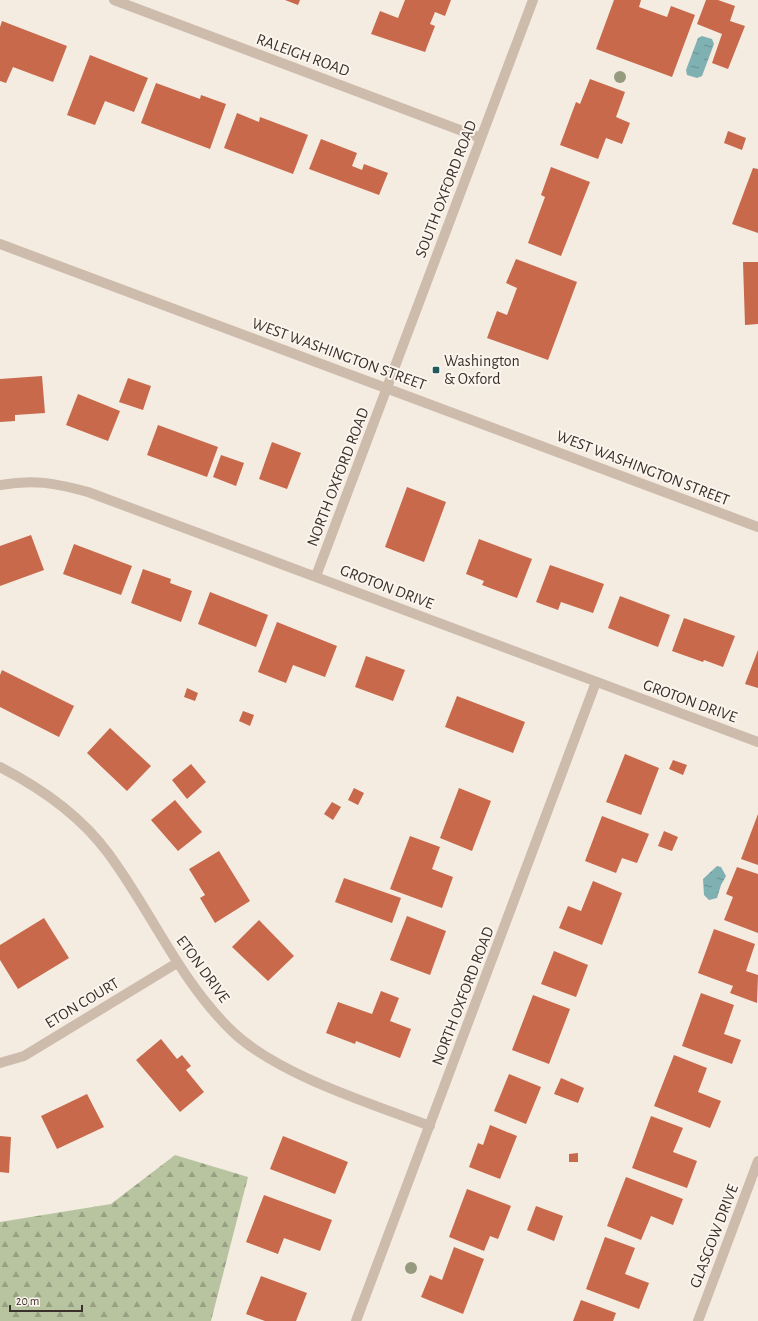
<svg xmlns="http://www.w3.org/2000/svg" width="758" height="1321" font-family="'Alegreya Sans',sans-serif">
<defs>
<pattern id="forest-firs" width="22" height="20" patternUnits="userSpaceOnUse"><rect width="22" height="20" fill="#b8c4a0"/><path d="M5 1l3.5 6h-7zM16 11l3.5 6h-7z" fill="#97a083"/></pattern>
<pattern id="water-ripples" width="26" height="14" patternUnits="userSpaceOnUse"><rect width="26" height="14" fill="#7fb0b2"/><path d="M2 4q2-2 4 0t4 0M15 11q2-2 4 0t4 0" fill="none" stroke="#699091"/></pattern>
</defs>
<rect width="100%" height="100%" fill="#f4ebe1"/>
<path fill="url(#forest-firs)" d="M175 1155 248 1177 211 1321H0V1222L111 1204Z"/>
<path fill="url(#water-ripples)" d="M702 36 712 39 714 44 702 76 697 78 687 75 686 70 698 38Z
M717 866 721 867 726 876 721 885 717 898 709 900 704 895 703 879Z"/>
<path fill="#c8694b" d="M285 0H300L298 5Z
M405 0H451L445 16 435 12 430 24 435 26 425 52 371 34 380 11 398 18Z
M614 0H641L639 7 667 17 671 6 695 15 672 77 596 49Z
M706 0H718L735 6 730 21 745 26 728 69 712 63 722 34 697 24Z
M2 21 67 46 53 82 13 67 6 83 0 81V27Z
M90 55 148 78 134 112 105 101 95 125 67 115Z
M590 79 625 92 616 117 630 123 622 144 606 138 598 159 560 145 576 102 580 104Z
M156 83 200 99 201 95 226 104 210 149 141 123Z
M237 113 259 122 260 117 308 135 293 174 224 148Z
M728 131 746 138 742 150 724 143Z
M321 139 357 153 352 166 362 170 364 164 388 173 379 195 309 169Z
M551 167 590 182 561 256 528 243 545 197 541 195Z
M753 168 758 169V233L732 224Z
M516 259 577 282 548 360 487 338 497 311 507 315 517 288 506 283Z
M743 262H758V324L745 325Z
M42 376 45 413 15 415V421L0 422V379Z
M128 378 151 386 143 410 119 402Z
M78 394 120 411 108 441 66 425Z
M158 425 218 447 207 477 147 455Z
M272 442 301 453 287 489 259 479Z
M221 455 244 463 236 486 213 477Z
M407 487 446 502 424 562 385 547Z
M31 535 44 570 0 586V546Z
M479 539 532 559 517 598 482 585 484 581 466 574Z
M74 544 132 566 121 595 63 574Z
M550 565 604 584 593 613 561 602 558 610 536 602Z
M143 569 171 579 170 583 192 591 181 622 131 603Z
M210 592 268 615 256 647 198 624Z
M620 596 670 615 658 647 608 628Z
M684 618 735 636 723 667 704 660 703 662 672 651Z
M277 622 337 646 325 677 293 665 286 683 258 672Z
M758 650V688L745 684Z
M366 656 405 670 393 701 355 687Z
M2 670 74 706 59 737 0 707V675Z
M187 688 198 693 195 701 184 697Z
M457 696 525 722 513 753 445 727Z
M243 711 254 715 250 726 239 721Z
M110 728 151 766 127 791 87 753Z
M625 754 659 768 641 815 606 802Z
M673 760 687 765 683 775 669 769Z
M191 764 206 782 187 799 172 780Z
M354 788 364 793 358 805 348 800Z
M459 788 491 801 472 851 440 838Z
M175 800 202 832 178 851 151 820Z
M332 802 341 807 333 820 324 814Z
M758 814V865L741 859Z
M602 816 649 834 637 863 622 858 616 873 585 861Z
M664 831 678 837 672 851 658 846Z
M410 836 440 847 432 869 453 877 442 908 390 889Z
M219 851 250 901 215 923 200 898 205 895 189 869Z
M737 867 758 874V933L724 920 733 897 726 894Z
M344 878 401 898 392 923 335 902Z
M593 881 622 893 602 945 559 928 568 906 581 911Z
M407 916 446 931 430 975 390 960Z
M44 918 69 958 18 989 0 960V945Z
M259 920 294 956 268 981 232 947Z
M714 929 755 944 746 971 758 975 757 1003 730 993 733 986 698 973Z
M554 951 588 965 576 997 541 984Z
M381 991 399 998 390 1021 411 1029 400 1058 356 1041 355 1044 326 1033 338 1002 372 1014Z
M701 993 734 1005 724 1034 741 1040 732 1064 682 1046Z
M533 995 570 1009 549 1064 512 1050Z
M161 1039 177 1059 182 1055 191 1066 186 1070 204 1092 180 1112 136 1060Z
M674 1055 707 1068 698 1092 721 1101 710 1128 654 1106Z
M509 1074 541 1087 526 1124 494 1111Z
M561 1078 584 1088 578 1103 554 1094Z
M87 1094 104 1127 57 1149 41 1116Z
M651 1116 683 1128 673 1152 697 1161 687 1188 632 1168Z
M490 1125 517 1136 500 1179 469 1167 478 1143 483 1145Z
M0 1136 11 1137 9 1173 0 1172Z
M283 1136 348 1162 335 1194 270 1169Z
M578 1153V1162H569V1154Z
M626 1177 683 1199 673 1225 651 1216 641 1240 607 1226Z
M467 1189 511 1206 498 1239 490 1236 484 1251 449 1237Z
M264 1195 332 1220 320 1251 284 1238 278 1254 246 1242Z
M536 1206 563 1216 554 1241 527 1230Z
M605 1237 635 1248 625 1274 649 1283 639 1309 586 1289Z
M454 1247 484 1259 463 1314 421 1297 430 1275 442 1280Z
M261 1276 307 1293 296 1321H265L246 1314Z
M581 1300 616 1313 613 1321H573Z"/>
<g fill="none" stroke-linecap="round" stroke-linejoin="round">
<path stroke="#cdbbac" stroke-width="10" d="M114 0 481 138
M0 244 758 527
M0 485C34 479 55 483 88 492L758 742
M316 576 533 0
M0 767C41 788 80 815 108 853 152 912 180 982 234 1033 281 1076 370 1103 430 1126
M0 1063 24 1056 177 963
M356 1321 596 682
M698 1321 758 1161"/>
</g>
<g fill="#969b7f">
<circle cx="620" cy="77" r="6"/>
<circle cx="411" cy="1268" r="6"/>
</g>
<rect fill="#1f5a5e" stroke="#fbf5ee" stroke-width="1.5" x="432" y="366" width="8" height="8" rx="2"/>
<g text-anchor="middle" dominant-baseline="central" stroke-width="4" stroke-linejoin="round" paint-order="stroke">
<g font-size="16" fill="#3b302b" stroke="#fbf5ee">
<text transform="translate(303 55) rotate(20)">RALEIGH ROAD</text>
<text transform="translate(446 189) rotate(-69)">SOUTH OXFORD ROAD</text>
<text transform="translate(339 354) rotate(20)">WEST WASHINGTON STREET</text>
<text transform="translate(643 468) rotate(21)">WEST WASHINGTON STREET</text>
<text transform="translate(338 477) rotate(-69)">NORTH OXFORD ROAD</text>
<text transform="translate(387 587) rotate(21)">GROTON DRIVE</text>
<text transform="translate(690 701) rotate(20)">GROTON DRIVE</text>
<text transform="translate(203 969) rotate(54)">ETON DRIVE</text>
<text transform="translate(463 996) rotate(-69)">NORTH OXFORD ROAD</text>
<text transform="translate(82 1003) rotate(-31)">ETON COURT</text>
<text transform="translate(714 1236) rotate(-69)">GLASGOW DRIVE</text>
</g>
<g font-size="16" fill="#3b302b" stroke="#fbf5ee" text-anchor="start">
<text x="444" y="361">Washington<tspan x="444" dy="18">&amp; Oxford</tspan></text>
</g>
</g>
<path d="M10 1305v6h72v-6" fill="none" stroke="#3b302b" stroke-width="2"/>
<text x="16" y="1305" font-size="12" fill="#3b302b" stroke="#fbf5ee" stroke-width="3" paint-order="stroke">20 m</text>
</svg>
